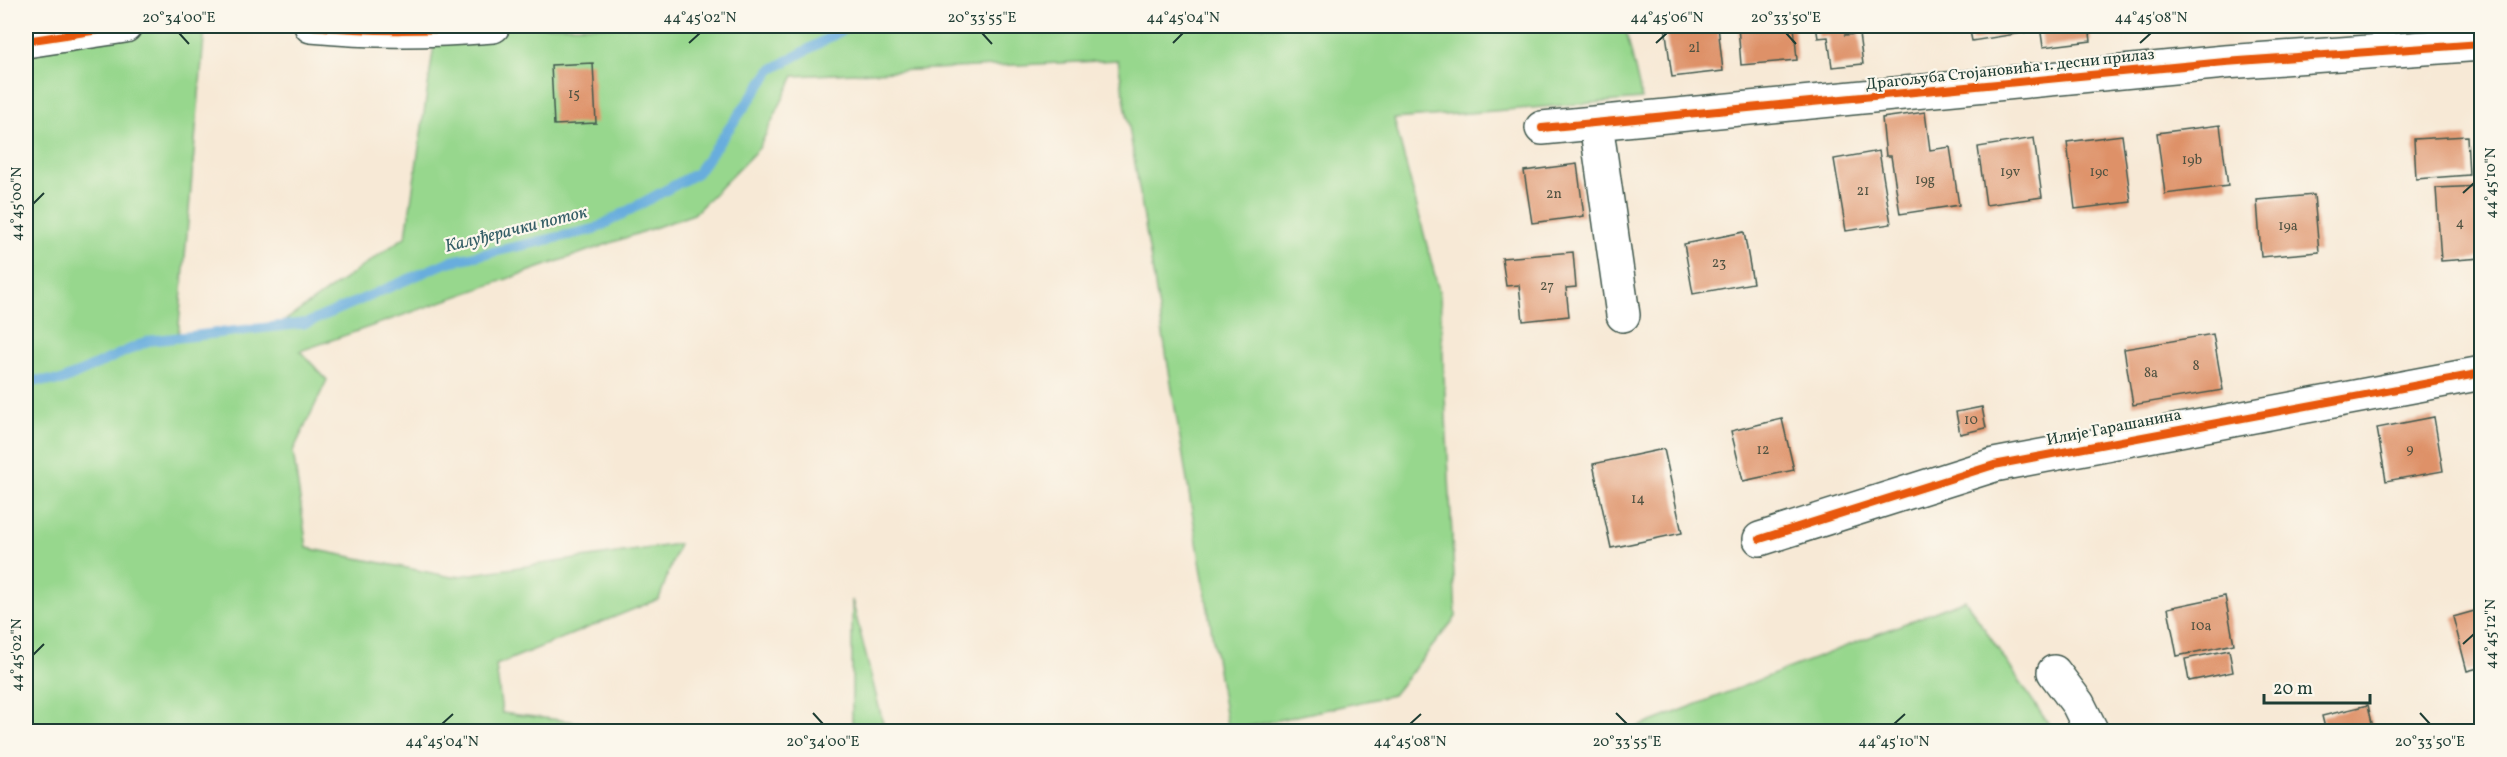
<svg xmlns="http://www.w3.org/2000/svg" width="2507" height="757" font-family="Vollkorn,serif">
<rect width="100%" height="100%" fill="#fbf7ec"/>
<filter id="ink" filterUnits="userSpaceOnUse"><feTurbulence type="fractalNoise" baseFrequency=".0167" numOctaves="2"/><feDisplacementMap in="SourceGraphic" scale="12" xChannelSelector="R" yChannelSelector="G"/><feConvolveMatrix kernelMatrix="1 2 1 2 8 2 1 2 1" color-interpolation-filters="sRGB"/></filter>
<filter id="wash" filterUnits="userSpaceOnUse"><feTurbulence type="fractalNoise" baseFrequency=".008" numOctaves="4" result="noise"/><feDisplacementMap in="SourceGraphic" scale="24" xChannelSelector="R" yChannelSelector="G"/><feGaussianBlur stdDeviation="1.35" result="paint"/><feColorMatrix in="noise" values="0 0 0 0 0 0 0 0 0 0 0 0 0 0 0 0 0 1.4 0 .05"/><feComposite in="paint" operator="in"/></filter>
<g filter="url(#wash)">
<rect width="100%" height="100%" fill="#f7e9d6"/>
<path fill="#97d78d" stroke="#5b8a60" stroke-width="1.5" d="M26 26H205L178 337 277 326 406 236 436 31 484 26H1625L1642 99 1394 119 1440 295 1456 617 1393 695 1228 731 1118 60 794 76 759 148 694 214 300 351 327 380 293 451 307 548 452 577 679 544 659 599 496 665 502 713 617 727V731L26 732Z
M852 600 885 731H852Z
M1965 600 2053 731H1628Z"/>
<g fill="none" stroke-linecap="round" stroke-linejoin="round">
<path stroke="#67addd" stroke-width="10" d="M26 380 61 381 148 341 307 323 448 262 595 229 697 173 771 70 850 26"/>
</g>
<g id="blocks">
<path fill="#de9167" d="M1665 26H1718L1723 71 1672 77Z
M1738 26H1794L1797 60 1741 65Z
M1816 26H1868L1869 31 1844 35 1859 34 1863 64 1832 67 1828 37 1818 38Z
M1969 26H2034L2035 31 1972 41Z
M2040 26H2089L2091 41 2043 47Z
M593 63 596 123 554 125 551 65Z
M1925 112 1930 150 1950 147 1959 205 1900 214 1891 156H1886L1882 118Z
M2220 125 2228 186 2165 194 2157 133Z
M2122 135 2131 202 2075 209 2067 142Z
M2467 136 2469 175 2416 179 2414 139Z
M2034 138 2042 197 1986 205 1978 147Z
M1879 151 1891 224 1846 231 1834 159Z
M1577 164 1584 216 1532 223 1524 171Z
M2482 186V258L2441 261 2436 188Z
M2314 195 2319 252 2261 257 2257 200Z
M1744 232 1753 283 1693 294 1684 244Z
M1573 252 1576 287 1566 288 1569 316 1523 321 1519 285 1506 286 1502 258Z
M2213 334 2223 390 2133 405 2124 349Z
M1982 407 1986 428 1960 434 1956 412Z
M2434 417 2443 471 2386 481 2377 428Z
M1782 419 1794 470 1743 481 1731 431Z
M1664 449 1682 533 1611 548 1593 464Z
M2225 596 2234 644 2177 656 2168 608Z
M2478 610 2482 626V667L2467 671 2453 617Z
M2229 650 2233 672 2189 681 2185 659Z
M2368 705 2374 732H2326L2322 716Z"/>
</g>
</g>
<g filter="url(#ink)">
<use href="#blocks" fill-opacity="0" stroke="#3f574c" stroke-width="1.5"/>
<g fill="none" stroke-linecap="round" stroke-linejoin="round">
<defs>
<path id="minor" d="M311 26C375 32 429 31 493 26
M26 41 125 26
M1596 123 1623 315
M1542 128 2225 62 2482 44
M1760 539 1994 465 2482 373
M2054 672 2078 704 2092 732"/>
</defs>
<use href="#minor" stroke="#3f574c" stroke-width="36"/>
<use href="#minor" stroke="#fff" stroke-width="33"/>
<defs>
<path id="cycleway" d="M311 26C375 32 429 31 493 26
M26 41 125 26
M1542 128 2225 62 2482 44
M1760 539 1994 465 2482 373"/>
</defs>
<use href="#cycleway" stroke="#fbf7ec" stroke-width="11"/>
<use href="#cycleway" stroke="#e8590c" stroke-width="8"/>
</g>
</g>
<path fill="none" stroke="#1f3d34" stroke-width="2" d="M179 33 189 44M982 33 992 44M1786 33 1796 44M689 43 700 33M1173 43 1183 33M1656 43 1667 33M2140 43 2151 33M2463 193 2474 183M33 204 44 193M2463 644 2474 634M33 655 44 644M813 713 823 724M1616 713 1627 724M2420 713 2430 724M442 724 453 714M1410 724 1421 714M1894 724 1905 714"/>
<g text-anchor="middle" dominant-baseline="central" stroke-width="4.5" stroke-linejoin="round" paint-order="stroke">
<g font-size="14" fill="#4f5241">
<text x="1694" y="48">2l</text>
<text x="574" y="94">15</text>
<text x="2192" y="160">19b</text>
<text x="2010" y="172">19v</text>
<text x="2099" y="172">19c</text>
<text x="1925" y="180">19g</text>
<text x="1863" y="191">21</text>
<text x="1554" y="194">2n</text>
<text x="2460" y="223">4</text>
<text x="2288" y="226">19a</text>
<text x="1719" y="263">23</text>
<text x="1547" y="286">27</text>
<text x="2196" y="366">8</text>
<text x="2151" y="373">8a</text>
<text x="1971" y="420">10</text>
<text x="2410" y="449">9</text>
<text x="1763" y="450">12</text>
<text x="1638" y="499">14</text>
<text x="2201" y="626">10a</text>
</g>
<g font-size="16" fill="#1f3d34" stroke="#fbf7ec">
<text transform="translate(2010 70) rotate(-6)">Драгољуба Стојановића 1. десни прилаз</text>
<text transform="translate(2114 428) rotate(-11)">Илије Гарашанина</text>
</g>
<g font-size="18" font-style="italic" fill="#355f67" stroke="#fbf7ec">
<text transform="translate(516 230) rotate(-14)">Калуђерачки поток</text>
</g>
</g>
<rect width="2507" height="757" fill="none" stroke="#fbf7ec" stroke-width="66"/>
<path d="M2264 694v9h106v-9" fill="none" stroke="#1f3d34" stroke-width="3"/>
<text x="2273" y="694" font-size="18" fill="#1f3d34" stroke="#fbf7ec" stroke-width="4.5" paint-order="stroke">20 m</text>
<rect x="33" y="33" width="2441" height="691" fill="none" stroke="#1f3d34" stroke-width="2"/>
<g font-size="15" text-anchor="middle" fill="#1f3d34">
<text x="179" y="22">20°34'00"E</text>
<text x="700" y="22">44°45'02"N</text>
<text x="982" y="22">20°33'55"E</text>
<text x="1183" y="22">44°45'04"N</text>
<text x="1667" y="22">44°45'06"N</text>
<text x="1786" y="22">20°33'50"E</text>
<text x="2151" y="22">44°45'08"N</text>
<text transform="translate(2490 183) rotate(-90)" y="5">44°45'10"N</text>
<text transform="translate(16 204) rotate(-90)" y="5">44°45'00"N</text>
<text transform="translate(2490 634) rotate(-90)" y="5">44°45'12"N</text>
<text transform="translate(16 655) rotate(-90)" y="5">44°45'02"N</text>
<text x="442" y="746">44°45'04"N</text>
<text x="823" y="746">20°34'00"E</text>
<text x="1410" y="746">44°45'08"N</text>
<text x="1627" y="746">20°33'55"E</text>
<text x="1894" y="746">44°45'10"N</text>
<text x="2430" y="746">20°33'50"E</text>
</g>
</svg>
